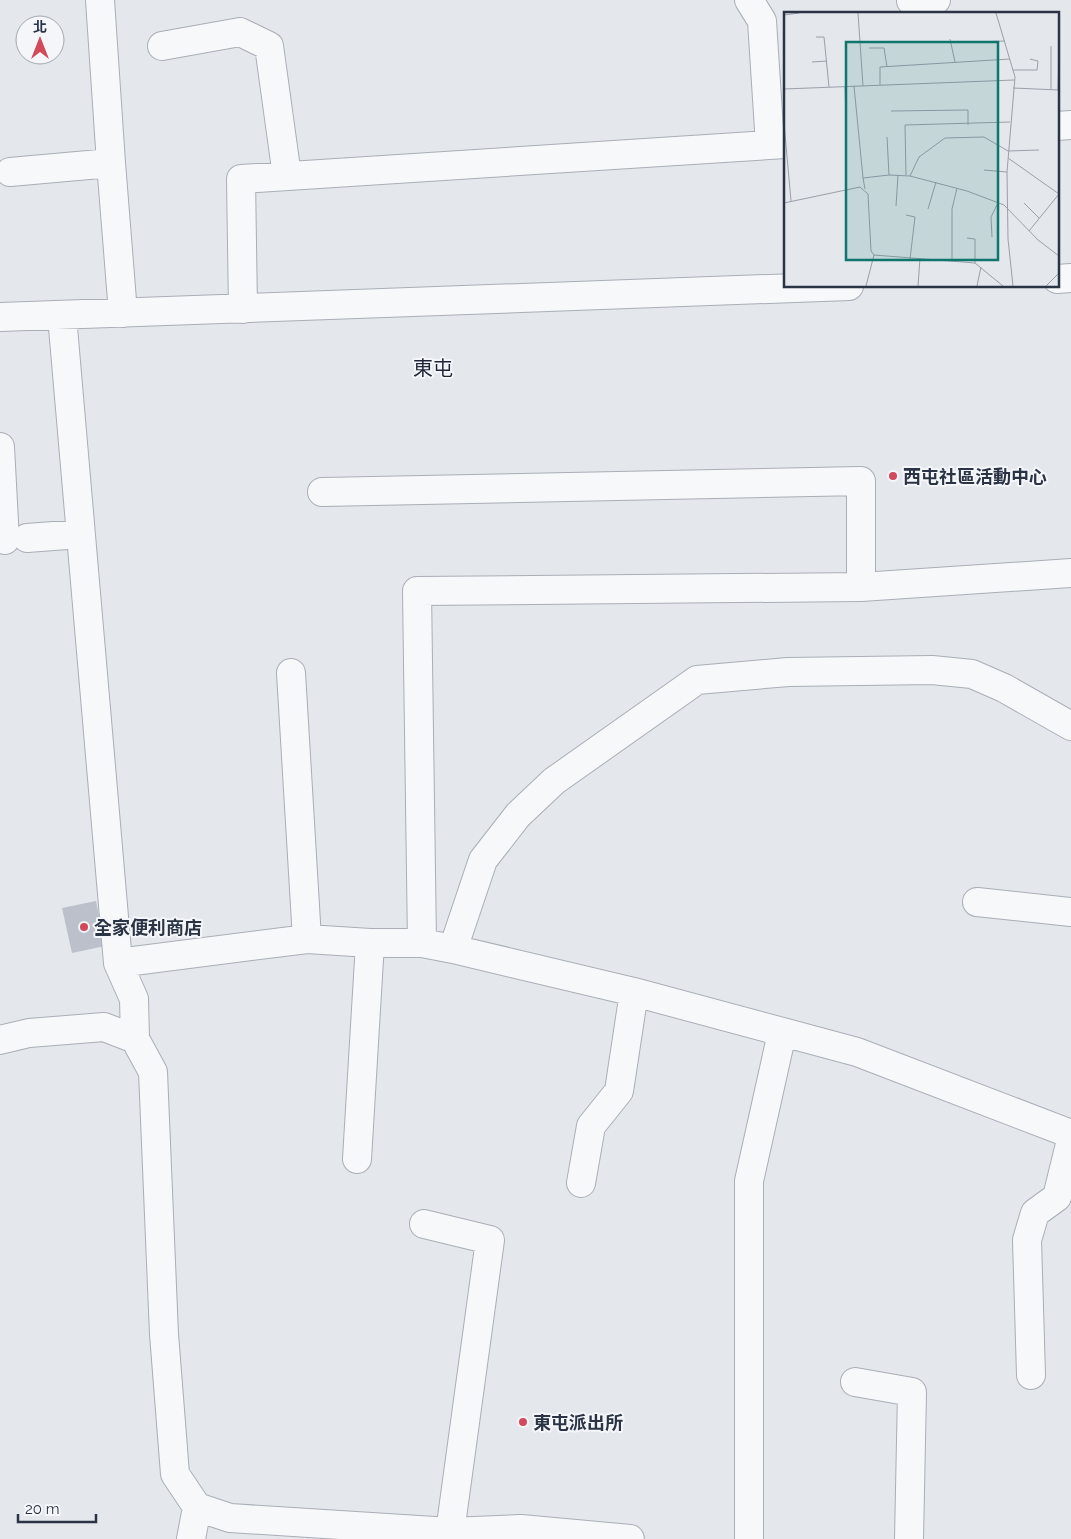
<svg xmlns="http://www.w3.org/2000/svg" width="1071" height="1539" font-family="Raleway,'Noto Sans TC',sans-serif">
<rect width="100%" height="100%" fill="#e4e7ec"/>
<path fill="#bbc0ca" d="M96 901 105 946 72 953 62 908Z"/>
<g fill="none" stroke-linecap="round" stroke-linejoin="round">
<defs>
<path id="minor" d="M100 0 111 163 123 313
M749 0 762 21 770 145
M911 1 936 0
M162 46 240 32 269 46 287 176
M1057 126 1071 125
M10 172 111 163
M1057 279 1071 278
M243 309 241 179 785 144
M62 316 118 963
M0 317 849 286
M0 447 5 540
M322 492 861 481V587
M27 538 80 534
M291 673 307 939
M977 902 1071 912
M422 943 417 591 861 587 1071 573
M453 949 483 860 518 815 554 781 697 680 788 672 932 670 972 674 1004 688 1071 726
M135 1039 134 999 118 963 307 939 370 943H422L453 949 634 992 857 1052 1071 1134
M0 1040 29 1033 104 1027 135 1039 153 1072 164 1334 175 1474 197 1507 230 1518 450 1532 521 1529 630 1539
M357 1159 370 943
M581 1183 591 1126 619 1091 634 992
M424 1224 490 1240 450 1532
M1031 1375 1027 1240 1035 1213 1057 1197 1071 1140
M855 1382 912 1392 909 1539
M191 1539 197 1507
M749 1539V1181L782 1033"/>
</defs>
<use href="#minor" stroke="#a9aeb7" stroke-width="30"/>
<use href="#minor" stroke="#f7f8fa" stroke-width="28"/>
</g>
<g fill="#d1495b" stroke="#f4f6f9" stroke-width="2">
<circle cx="893" cy="476" r="5"/>
<circle cx="84" cy="927" r="5"/>
<circle cx="523" cy="1422" r="5"/>
</g>
<g text-anchor="middle" dominant-baseline="central" stroke-width="4" stroke-linejoin="round" paint-order="stroke">
<g font-size="18" font-weight="bold" fill="#2b3445" stroke="#f4f6f9" text-anchor="start">
<text x="903" y="476">西屯社區活動中心</text>
<text x="94" y="927">全家便利商店</text>
<text x="533" y="1422">東屯派出所</text>
</g>
<g font-size="20" fill="#1d2536" stroke="#f4f6f9">
<text x="433" y="368">東屯</text>
</g>
</g>
<g transform="translate(784 12)">
<rect width="275" height="275" fill="#e4e7ec"/>
<path fill="none" stroke="#9a9fa9" stroke-width="1" d="M74 1 79 74M212 1 231 65 223 160 224 227 229 274M0 3 15 1M32 25H40L45 75M166 27 171 50M191 30 221 29M267 34V77M85 36H100L103 55M28 50 43 49M229 58H253L254 49 246 47M96 73V55L226 47M70 74 79 166M61 75 62 106M229 76 275 78M0 77 230 68M274 78 275 37M107 99 184 98V113M0 111 7 189M103 125 105 163M224 146 275 182M200 158 223 160M122 163 121 113 226 110M126 164 135 145 161 126 200 125 224 139 255 138M81 177 79 166 105 163 126 164 183 179 220 193 254 228 275 244M0 191 76 175 84 182 87 239 90 243 191 251 219 274M240 191 255 206M112 194 114 163M144 197 152 170M122 203 131 205 126 247M245 219 275 182M208 225 207 205 214 191M183 226 191 227V251M168 249V197L173 176M82 274 90 243M134 274 136 246M193 274 197 255M262 274 275 261"/>
<path fill="#0f766e" fill-opacity="0.15" stroke="#0f766e" stroke-width="2.5" d="M62 30H214V248H62Z"/>
<rect width="275" height="275" fill="none" stroke="#2b3445" stroke-width="2.5"/>
</g>
<g transform="translate(40 40)"><circle r="24" fill="#f4f6f9" stroke="#a4a8b1"/>
<path d="M0-4L9 19L0 12L-9 19Z" fill="#d1495b"/>
<text y="-8" font-size="14" font-weight="bold" text-anchor="middle" fill="#2b3445">北</text>
</g>
<path d="M18 1514v8h78v-8" fill="none" stroke="#2b3445" stroke-width="2.5"/>
<text x="25" y="1514" font-size="15" fill="#2b3445" stroke="#f4f6f9" stroke-width="4" paint-order="stroke">20 m</text>
</svg>
